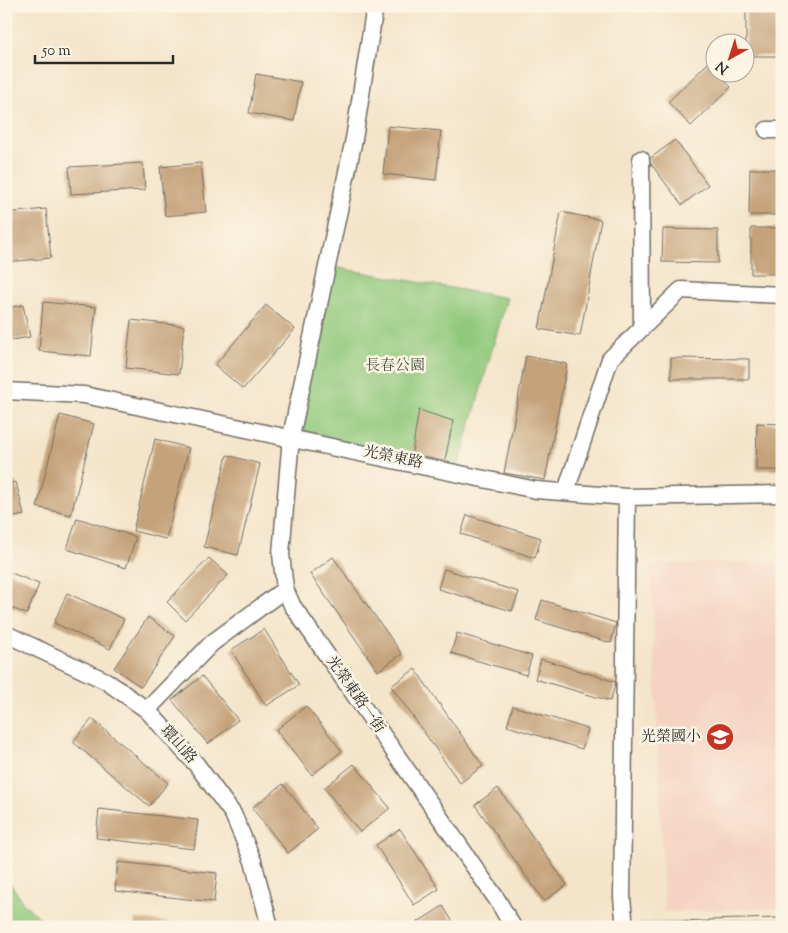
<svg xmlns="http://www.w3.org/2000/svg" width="788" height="933" font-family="'Sorts Mill Goudy','Noto Serif TC',serif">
<rect width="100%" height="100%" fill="#fcf5e5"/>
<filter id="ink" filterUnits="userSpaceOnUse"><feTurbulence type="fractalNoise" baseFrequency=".02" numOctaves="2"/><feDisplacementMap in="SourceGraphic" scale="10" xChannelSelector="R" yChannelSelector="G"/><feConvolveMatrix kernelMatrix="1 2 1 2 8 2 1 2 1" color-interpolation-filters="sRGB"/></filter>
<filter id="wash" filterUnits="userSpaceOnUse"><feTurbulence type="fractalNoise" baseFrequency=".0096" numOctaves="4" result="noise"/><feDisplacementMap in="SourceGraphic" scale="20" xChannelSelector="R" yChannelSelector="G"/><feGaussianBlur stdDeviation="1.12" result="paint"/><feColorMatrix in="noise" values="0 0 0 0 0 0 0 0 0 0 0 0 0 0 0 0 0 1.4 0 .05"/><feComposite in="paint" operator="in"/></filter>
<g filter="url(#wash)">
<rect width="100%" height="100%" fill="#f4e5ca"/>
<path fill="#f5d3c2" d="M782 561V908L664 912 651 565Z"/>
<path fill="#91c97c" stroke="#5e7a54" d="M327 266 507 298 458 468 292 433Z
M6 877 23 903 50 927H6Z"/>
<g id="blocks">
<path fill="#c5a37a" d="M746 9 782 10V56H746Z
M708 63 731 87 691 126 668 102Z
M256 74 301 82 294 121 249 113Z
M388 126 441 131 436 180 383 174Z
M675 140 708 185 682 205 648 160Z
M143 163 145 190 71 194 69 167Z
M201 163 206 212 165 216 160 167Z
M750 169H782V215H749Z
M46 209 51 258 6 262V213Z
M561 212 601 220 580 336 539 329Z
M751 228H782V274H751Z
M663 229 718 230V263L662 262Z
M43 302 96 307 91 356 39 351Z
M23 305 30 337 6 341V308Z
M266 305 295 329 243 389 215 365Z
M131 320 184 326 179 374 126 368Z
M526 356 567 364 545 480 504 473Z
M671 358 749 359V379H671Z
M419 410 453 421 444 465 411 458Z
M60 415 94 424 71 515 37 507Z
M757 423 782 424V470H756Z
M155 439 189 448 166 539 133 531Z
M227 455 260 464 238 555 204 547Z
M16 482 24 515 6 519V484Z
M467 515 541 538 535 558 461 534Z
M77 518 136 537 126 568 67 549Z
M333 557 402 654 378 671 310 574Z
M209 558 228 575 185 620 167 602Z
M444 569 519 592 512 611 438 589Z
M6 571 39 584 27 614 6 606Z
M67 593 124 619 110 649 54 623Z
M542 600 616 623 611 643 536 620Z
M148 617 175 636 141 687 114 668Z
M264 629 299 685 266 706 231 650Z
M457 633 532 656 526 675 451 653Z
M541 659 616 682 610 701 535 679Z
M415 669 483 766 460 783 391 686Z
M202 676 238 720 208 744 172 700Z
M306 706 342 751 312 775 276 730Z
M513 706 588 729 582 749 507 726Z
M92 719 168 783 149 806 73 742Z
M354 764 390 808 360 832 324 788Z
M283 784 318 829 288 853 252 808Z
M498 788 567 885 544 901 475 805Z
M99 809 198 820 194 849 96 838Z
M400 829 439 889 414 905 376 845Z
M118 862 217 873 214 902 115 891Z
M443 906 456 927H421L418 922Z
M778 918V927H709V920Z
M135 919 193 925V927H134Z
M708 921V927H639V923Z"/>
</g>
</g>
<g filter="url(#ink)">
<use href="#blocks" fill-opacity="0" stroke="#716c63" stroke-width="1"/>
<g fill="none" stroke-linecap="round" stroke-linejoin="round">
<defs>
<path id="street" d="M375 6 354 139 291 437 281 554 285 589 292 605 498 901 513 927
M767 130H782
M641 159 642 328
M6 391 84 395 536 490 627 497 782 494
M566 491 610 359 681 290 782 295
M6 634 106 681 147 710 196 764 233 814 253 861 270 927
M147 710 212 643 285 589
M625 927 622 898 627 497"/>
</defs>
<use href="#street" stroke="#716c63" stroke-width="19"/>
<use href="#street" stroke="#fff" stroke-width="16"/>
</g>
</g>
<defs>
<symbol id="school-disc" viewBox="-11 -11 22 22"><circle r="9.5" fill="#c8321e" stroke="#fcf5e5"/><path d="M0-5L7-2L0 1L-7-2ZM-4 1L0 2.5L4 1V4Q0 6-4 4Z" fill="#fff"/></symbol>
</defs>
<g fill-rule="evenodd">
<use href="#school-disc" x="704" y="721" width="32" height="32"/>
</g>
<g text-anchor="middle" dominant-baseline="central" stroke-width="5" stroke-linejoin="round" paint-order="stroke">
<g font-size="15" fill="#4a5a43" stroke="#fcf5e5">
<text x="395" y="366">長春公園</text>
</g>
<g font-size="15" fill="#2b2b2b" stroke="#fcf5e5">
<text transform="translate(393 458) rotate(12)">光榮東路</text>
<text transform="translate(355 695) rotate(55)">光榮東路一街</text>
<text transform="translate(178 745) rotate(48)">環山路</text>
</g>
<g font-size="15" fill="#2b2b2b" stroke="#fcf5e5" text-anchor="end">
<text x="701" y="737">光榮國小</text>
</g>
</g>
<rect width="788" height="933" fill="none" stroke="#fcf5e5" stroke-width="25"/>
<g transform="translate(730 58) rotate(219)"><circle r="24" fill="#fcf5e5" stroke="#a8a49b"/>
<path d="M0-4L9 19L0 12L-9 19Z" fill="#c8321e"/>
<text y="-8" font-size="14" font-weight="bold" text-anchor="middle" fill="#2b2b2b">N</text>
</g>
<path d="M35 55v8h138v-8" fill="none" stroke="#2b2b2b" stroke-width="2.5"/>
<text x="42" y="55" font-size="15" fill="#2b2b2b" stroke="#fcf5e5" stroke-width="4" paint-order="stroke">50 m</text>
</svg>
